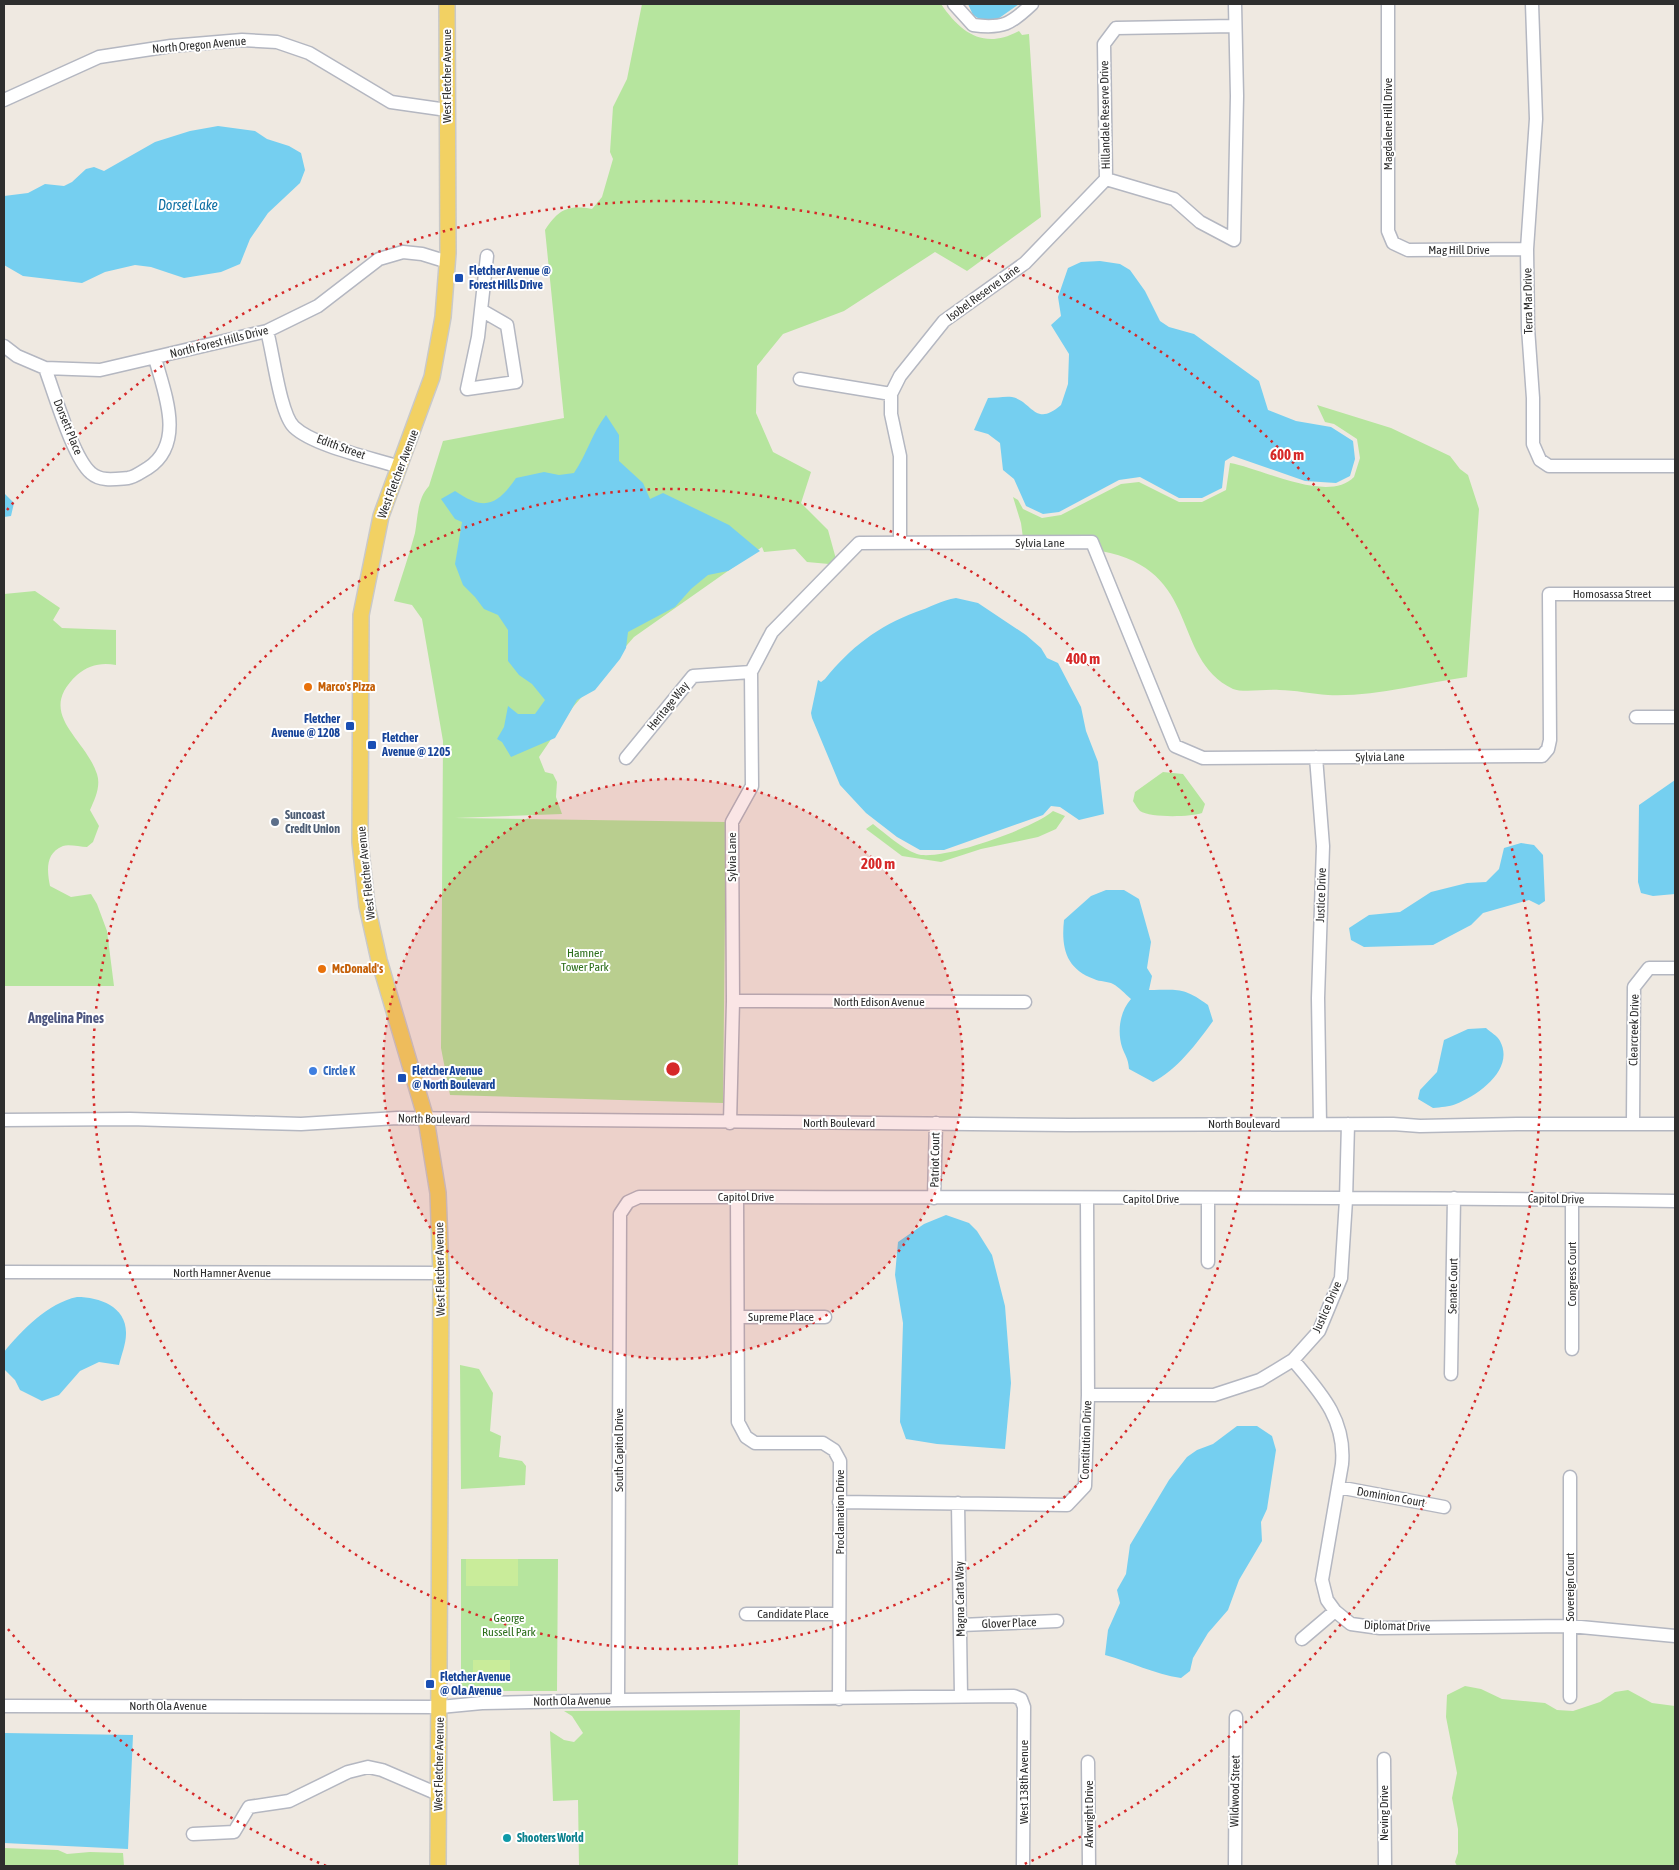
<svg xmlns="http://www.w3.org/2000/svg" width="1679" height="1870" font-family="'Asap Condensed',sans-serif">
<rect width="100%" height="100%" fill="#efe9e1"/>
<path fill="#b6e59e" d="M642 4H941C961 33 984 50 1019 31L1022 35 1029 34 1041 217 967 271 935 252 844 311 783 334 757 366 756 413 773 452 811 472 801 503 828 530 836 559 829 564 807 562 795 549 764 552 762 547 634 637 573 707 539 757 545 772 553 774 557 782 556 797 562 814 455 818 726 822 723 1103 450 1095 441 1048 443 741 422 619 412 605 394 601C401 578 409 556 415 533 418 517 417 499 429 486L443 441 564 418 545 230C559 209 568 205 592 209L602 197 613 159 610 152 613 107 627 79Z
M1317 405 1391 428 1450 456 1460 469 1468 475 1479 509 1467 677C1422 683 1375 697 1328 695 1312 694 1295 690 1279 690 1268 689 1242 693 1233 689 1169 657 1203 570 1101 551L1097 541 1023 538 1021 523 1013 497 1018 500 1023 509 1042 518 1061 515 1121 484 1139 482 1179 502H1202L1226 490 1230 463C1261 468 1328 504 1354 477L1360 458 1357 439 1334 424 1325 422Z
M35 591 60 608 53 620 62 628 116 630V665C102 662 88 665 77 675 35 714 85 737 97 774 101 786 95 799 90 810L99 826 93 842 87 847C80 847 69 844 63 846 45 853 47 871 50 886L71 897 91 894 97 904 107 931 114 986H4V594Z
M1163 772 1183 774 1205 804 1202 813C1191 817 1150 818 1140 811 1138 809 1135 804 1133 801L1135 792Z
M1053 811 1065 816 1056 829 1038 837 981 849 941 862 902 856 866 829 873 824C886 834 901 848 917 854 940 862 1036 827 1053 811Z
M460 1365 479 1369 493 1393 490 1431 501 1436 499 1457 522 1461 526 1466 525 1485 461 1489Z
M461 1559H558L557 1691H461Z
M1465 1686 1481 1689 1502 1699 1545 1703 1557 1710 1573 1711 1600 1702 1615 1692 1628 1690 1652 1703 1675 1706V1866H1457L1455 1862 1458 1853V1829L1452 1798 1457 1773 1446 1717 1447 1695Z
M740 1710 738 1866H579L578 1800 553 1801 550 1731 564 1740 574 1742 583 1733 572 1716 564 1711Z
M4 1848 58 1850 67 1854 90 1852 123 1853 124 1866H4Z"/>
<path fill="#c9ec9a" d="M466 1559H518V1586H466Z
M473 1660H510V1682H473Z"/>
<path fill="#75cff0" d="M968 4H1019L995 21 986 23 973 15Z
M218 126 255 131 267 139 289 146 301 153 305 170 300 183 268 213 250 239 240 264 221 272 184 278 151 267 135 265 105 272 82 283 23 276 4 265V196L28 193 45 184 64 186 72 182 86 169 94 167 104 171 155 142 190 131Z
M1100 261 1120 264 1130 270 1145 291 1160 321 1169 327 1194 334 1259 381 1268 410 1296 421 1331 427 1353 441 1355 459 1350 476 1336 483 1305 481 1233 456 1225 461 1222 488 1202 498H1179L1140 477 1119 480 1059 512 1043 514 1026 506 1014 479 1003 470 1000 443 988 434 974 430 988 398C996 398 1005 396 1012 397 1032 401 1035 428 1061 405L1068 384 1069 354 1051 325 1061 316 1058 297 1068 268 1081 262Z
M606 415 619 435V461L643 483 650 499 663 493 729 525 760 551 728 571 708 575 691 589 675 607 628 632 626 648 620 659 595 690 577 700 555 738 511 757 502 742 497 739 504 727 508 706 518 714H535L545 700 532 684 519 675 508 661V630L498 615 484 609 475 597 463 585 455 564 462 522 455 519 441 499 455 491C484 511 497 506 516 478L544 472 559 475 574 473C587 454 592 433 606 415Z
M4 493 14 503 11 516 4 517Z
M956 598 978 603 1026 635 1041 648 1047 658 1058 663 1081 707 1086 731 1098 762 1104 814 1079 820 1060 807 1051 806 1043 815 944 850H920L897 837 866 813 840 785 812 718 811 713 818 680 821 682 825 679C850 648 878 626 916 612 929 608 942 600 956 598Z
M1675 780V894L1653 896 1641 893 1638 882 1639 805Z
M1521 843 1534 845 1543 855 1545 901 1539 905 1529 900 1483 913 1471 925 1433 945 1364 947 1351 940 1349 928 1369 915 1400 912 1431 892 1467 883 1486 882 1499 869 1504 848Z
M1106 890H1124L1139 899 1151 942 1147 968 1152 976 1149 990C1179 990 1183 987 1208 1005L1213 1021C1198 1042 1176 1071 1153 1082L1129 1069C1128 1057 1125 1056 1122 1047 1117 1031 1120 1011 1131 999 1125 994 1119 987 1113 984 1108 981 1100 982 1094 979 1066 969 1061 948 1064 920L1091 896Z
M1486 1028C1490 1032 1498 1036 1500 1041 1515 1069 1479 1095 1456 1104 1449 1107 1441 1107 1433 1108L1418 1099 1420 1090 1437 1072 1444 1040 1468 1029Z
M946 1215 969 1223 977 1231 992 1255 1005 1306 1011 1383 1005 1449 937 1444 906 1439 900 1422 903 1323 895 1275 898 1242 924 1224Z
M77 1297C100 1297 127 1307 126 1334 126 1344 121 1356 119 1365L99 1362 80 1371 59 1395 42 1401 20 1390 15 1380 4 1369V1352C22 1330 48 1303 77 1297Z
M1237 1426H1257L1272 1436 1276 1450 1267 1509 1261 1522 1262 1541 1239 1580 1228 1610 1208 1633 1193 1658 1190 1671 1181 1678C1154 1674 1131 1662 1105 1655L1108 1630 1120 1603 1117 1590 1126 1574 1130 1545 1169 1480 1187 1457 1197 1450 1213 1444Z
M4 1733 133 1735 128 1849 4 1843Z"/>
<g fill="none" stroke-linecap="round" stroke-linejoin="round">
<defs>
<path id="minor" d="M954 4 973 25C1003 29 1011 24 1032 4
M1388 4V231L1393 243 1408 250 1527 249
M1532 4 1536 119 1527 249 1528 328 1533 398V444L1540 460 1549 466H1675
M4 100 99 57 171 46 242 40 277 42 309 53 391 102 447 110
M1106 179 1174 199 1200 222 1234 240 1237 96 1235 4
M1106 179 1104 44 1116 28 1235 26
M481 310 507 325 516 382 467 389 478 337 487 256
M267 331C273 352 280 414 294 427 314 446 372 458 399 467
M4 346 17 356 45 368 100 370 267 331 318 306 379 259 403 252 422 254 448 262
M45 368C54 392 73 458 91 473 101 482 116 479 128 478 135 477 141 472 148 468 186 443 164 392 155 358
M800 379 891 394
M900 543V456L891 414V394L900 376 944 321 1025 263 1106 179
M1636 717H1675
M1316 757 1323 846 1318 998 1320 1124
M626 758 693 676 751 672
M733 1001 1025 1002
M4 1120 130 1119 301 1124 397 1118 1069 1125 1393 1124 1420 1126 1517 1124H1675
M730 1123 733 1001 732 822 752 786 751 672 772 632 859 543 1092 542 1175 746 1203 758 1542 756 1548 749 1550 740 1549 594H1675
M1633 1123 1634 987 1649 968H1675
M737 1197 738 1422 746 1437 755 1443H823L834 1450 840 1461 839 1699
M934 1198 936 1123
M1208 1199V1262
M4 1272 441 1273
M738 1317H825
M1572 1349V1199
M1293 1360C1320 1392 1346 1419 1342 1464L1322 1580 1327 1600 1335 1611 1351 1624 1380 1628 1570 1626 1675 1636
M1451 1374 1454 1198
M1088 1395H1214L1260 1380 1293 1360 1319 1331 1341 1278 1346 1200 1348 1124
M1570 1477V1697
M1338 1487 1444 1507
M839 1502 1067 1505 1085 1486 1088 1395 1087 1199
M958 1503 961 1696
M746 1614H839
M961 1625 1057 1621
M1302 1639 1335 1611
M618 1700 620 1214 628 1202 639 1197H737C1050 1198 1363 1196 1675 1201
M4 1706 440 1707 482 1703 618 1700 1014 1696 1021 1699 1024 1707 1023 1866
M1384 1759 1385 1866
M1088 1762 1089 1866
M193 1834 234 1832 249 1807 289 1801 348 1772 368 1767 382 1770 438 1794
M1235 1866 1236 1717"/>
<path id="major" d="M438 1866 441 1273 438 1193 426 1119 379 960 367 906 360 842 361 615 381 516 432 377 443 317 448 253 447 4"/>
</defs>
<use href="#minor" stroke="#b4b7c1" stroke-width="15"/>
<use href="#major" stroke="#c9c9c9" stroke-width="18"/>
<use href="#minor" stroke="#fff" stroke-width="12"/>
<use href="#major" stroke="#f2d163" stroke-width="15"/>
</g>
<circle cx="673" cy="1069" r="290" fill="#d62828" fill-opacity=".12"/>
<g fill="none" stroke="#d62828" stroke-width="2.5" stroke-dasharray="2.5 5">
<circle cx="673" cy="1069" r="290"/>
<circle cx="673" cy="1069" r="580"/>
<path d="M326 1866A869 869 0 0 1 7 1628M7 510A869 869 0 1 1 1020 1866"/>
</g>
<g fill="#1a4fb4" stroke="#fff" stroke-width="2">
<rect x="454" y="273" width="10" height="10" rx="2.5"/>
<rect x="345" y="721" width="10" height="10" rx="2.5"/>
<rect x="367" y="740" width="10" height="10" rx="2.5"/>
<rect x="397" y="1073" width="10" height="10" rx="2.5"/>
<rect x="425" y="1679" width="10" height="10" rx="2.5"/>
</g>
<g fill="#e8710a" stroke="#fff" stroke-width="2">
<circle cx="308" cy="687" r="5"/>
<circle cx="322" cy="969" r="5"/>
</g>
<circle fill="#5c6f8a" stroke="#fff" stroke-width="2" cx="275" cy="822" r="5"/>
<circle fill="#3f7fe0" stroke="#fff" stroke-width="2" cx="313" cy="1071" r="5"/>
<circle fill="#0f9aa8" stroke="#fff" stroke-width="2" cx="507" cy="1838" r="5"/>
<g text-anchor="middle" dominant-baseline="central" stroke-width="4" stroke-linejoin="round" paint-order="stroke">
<g font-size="12" fill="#2e2e2e" stroke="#fff">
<text transform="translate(199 45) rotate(-5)">North Oregon Avenue</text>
<text transform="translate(447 76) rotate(-90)">West Fletcher Avenue</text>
<text transform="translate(1105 115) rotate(-91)">Hillandale Reserve Drive</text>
<text transform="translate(1388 124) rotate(-90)">Magdalene Hill Drive</text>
<text x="1459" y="250">Mag Hill Drive</text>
<text transform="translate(983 293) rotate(-36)">Isobel Reserve Lane</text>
<text transform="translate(1528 301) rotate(-91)">Terra Mar Drive</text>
<text transform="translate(219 342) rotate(-14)">North Forest Hills Drive</text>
<text transform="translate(68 427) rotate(68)">Dorsett Place</text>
<text transform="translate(341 447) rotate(20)">Edith Street</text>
<text transform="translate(398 474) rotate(-69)">West Fletcher Avenue</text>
<text x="1040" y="543">Sylvia Lane</text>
<text x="1612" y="594">Homosassa Street</text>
<text transform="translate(668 706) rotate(-51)">Heritage Way</text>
<text transform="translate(1380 757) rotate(-1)">Sylvia Lane</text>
<text transform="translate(732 857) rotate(-90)">Sylvia Lane</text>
<text transform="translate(366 873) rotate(-96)">West Fletcher Avenue</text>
<text transform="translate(1321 895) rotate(-88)">Justice Drive</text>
<text x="879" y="1002">North Edison Avenue</text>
<text transform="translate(1634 1030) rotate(-89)">Clearcreek Drive</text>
<text transform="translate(434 1119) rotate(1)">North Boulevard</text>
<text x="839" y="1123">North Boulevard</text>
<text x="1244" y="1124">North Boulevard</text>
<text transform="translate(935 1160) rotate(-89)">Patriot Court</text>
<text x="746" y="1197">Capitol Drive</text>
<text x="1151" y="1199">Capitol Drive</text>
<text transform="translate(1556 1199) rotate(1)">Capitol Drive</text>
<text transform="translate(440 1269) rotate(-91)">West Fletcher Avenue</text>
<text x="222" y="1273">North Hamner Avenue</text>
<text transform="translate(1572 1274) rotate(-90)">Congress Court</text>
<text transform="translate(1453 1286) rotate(-89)">Senate Court</text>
<text transform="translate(1327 1307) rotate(-66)">Justice Drive</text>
<text x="781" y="1317">Supreme Place</text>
<text transform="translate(1086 1440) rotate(-88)">Constitution Drive</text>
<text transform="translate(619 1450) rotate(-90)">South Capitol Drive</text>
<text transform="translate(1391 1497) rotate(10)">Dominion Court</text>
<text transform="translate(840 1512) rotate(-90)">Proclamation Drive</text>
<text transform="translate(1570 1587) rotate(-90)">Sovereign Court</text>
<text transform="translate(960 1599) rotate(-91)">Magna Carta Way</text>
<text x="793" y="1614">Candidate Place</text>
<text transform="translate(1009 1623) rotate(-2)">Glover Place</text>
<text transform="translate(1397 1626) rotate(2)">Diplomat Drive</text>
<text transform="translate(572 1701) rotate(-1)">North Ola Avenue</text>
<text x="168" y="1706">North Ola Avenue</text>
<text transform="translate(439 1764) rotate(-89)">West Fletcher Avenue</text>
<text transform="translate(1024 1782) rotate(-90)">West 138th Avenue</text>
<text transform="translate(1235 1791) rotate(-89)">Wildwood Street</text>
<text transform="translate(1384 1813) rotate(-90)">Neving Drive</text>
<text transform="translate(1089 1814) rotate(-90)">Arkwright Drive</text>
</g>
<g font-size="12" font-weight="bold" fill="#164399" stroke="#fff" text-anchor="start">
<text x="469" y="271">Fletcher Avenue @<tspan x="469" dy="14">Forest Hills Drive</tspan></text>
<text x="340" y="719" text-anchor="end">Fletcher<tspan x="340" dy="14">Avenue @ 1208</tspan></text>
<text x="382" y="738">Fletcher<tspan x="382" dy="14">Avenue @ 1205</tspan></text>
<text x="412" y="1071">Fletcher Avenue<tspan x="412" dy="14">@ North Boulevard</tspan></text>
<text x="440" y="1677">Fletcher Avenue<tspan x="440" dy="14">@ Ola Avenue</tspan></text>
</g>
<g font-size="12" font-weight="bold" fill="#c56008" stroke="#fff" text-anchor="start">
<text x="318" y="687">Marco's Pizza</text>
<text x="332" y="969">McDonald's</text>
</g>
<g font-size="12" font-weight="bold" fill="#4e5e75" stroke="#fff" text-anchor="start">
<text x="285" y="815">Suncoast<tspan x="285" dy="14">Credit Union</tspan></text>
</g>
<g font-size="12" fill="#2c6e1b" stroke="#fff">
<text x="585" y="953">Hamner<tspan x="585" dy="14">Tower Park</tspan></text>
<text x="509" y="1618">George<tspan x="509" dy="14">Russell Park</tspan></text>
</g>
<g font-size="12" font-weight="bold" fill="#366cbe" stroke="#fff" text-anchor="start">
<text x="323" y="1071">Circle K</text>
</g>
<g font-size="12" font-weight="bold" fill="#0d838f" stroke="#fff" text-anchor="start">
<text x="517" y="1838">Shooters World</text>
</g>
<g font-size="14" font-style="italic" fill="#0d6fa3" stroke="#fff">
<text x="188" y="205">Dorset Lake</text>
</g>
<g font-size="14" font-weight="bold" fill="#4d5680" stroke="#fff">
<text x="66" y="1018">Angelina Pines</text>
</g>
</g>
<circle cx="673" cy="1069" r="8" fill="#d62828" stroke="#fff" stroke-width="2.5"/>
<g font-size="15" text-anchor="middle" font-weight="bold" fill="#d62828" stroke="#fff" stroke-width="4" stroke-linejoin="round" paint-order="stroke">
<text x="1287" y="460">600 m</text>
<text x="1083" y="664">400 m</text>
<text x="878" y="869">200 m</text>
</g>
<rect width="1679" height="1870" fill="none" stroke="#2e2e2e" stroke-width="10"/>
</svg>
